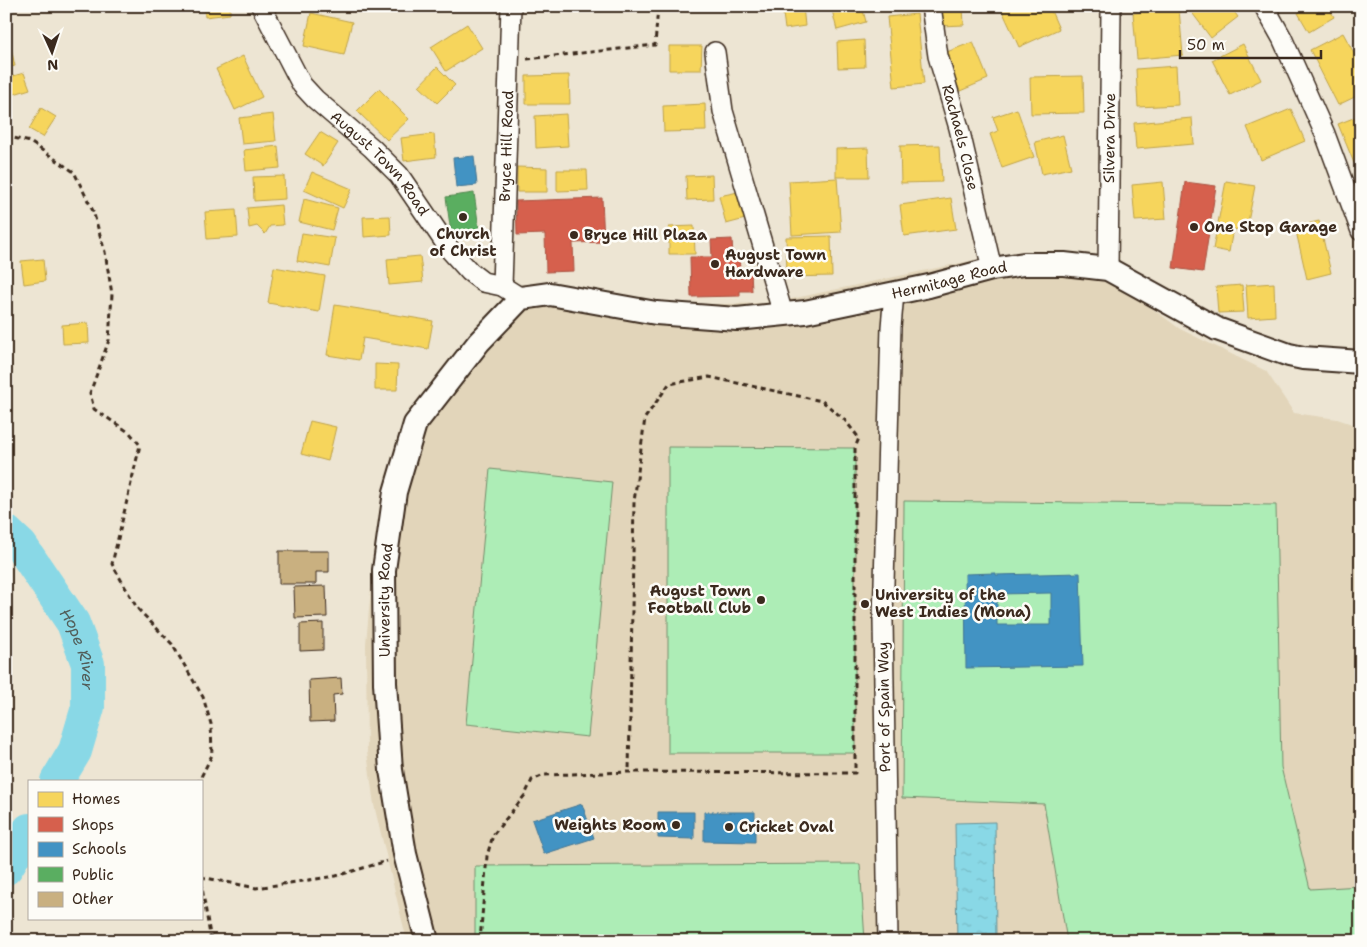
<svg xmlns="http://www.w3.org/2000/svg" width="1367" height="947" font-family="'Shantell Sans',sans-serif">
<defs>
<pattern id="water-ripples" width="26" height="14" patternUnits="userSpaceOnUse" patternTransform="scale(1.25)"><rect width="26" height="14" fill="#89d8e6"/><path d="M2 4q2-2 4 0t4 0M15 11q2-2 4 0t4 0" fill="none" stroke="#77bac5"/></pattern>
</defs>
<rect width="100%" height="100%" fill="#ede5d3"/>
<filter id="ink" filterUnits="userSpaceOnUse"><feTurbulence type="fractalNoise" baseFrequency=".02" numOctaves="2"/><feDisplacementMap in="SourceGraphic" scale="10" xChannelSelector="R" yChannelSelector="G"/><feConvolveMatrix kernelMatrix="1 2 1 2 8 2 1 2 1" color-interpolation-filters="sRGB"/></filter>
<g filter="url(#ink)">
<path fill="#e2d5ba" d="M984 258 1119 284 1180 329 1266 371 1294 413 1337 419 1361 427V941H407L374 805 367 752 366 644 373 565 381 535 397 489 455 359 494 307 543 284 667 305 772 303Z"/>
<path fill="#adedb6" stroke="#748c6a" d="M668 447 855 448V753H668Z
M490 469 612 482 588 737 466 724Z
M904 501 1276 505 1281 767 1310 889 1361 886V941H1067L1044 804 902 798Z
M860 864 865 941H475V866Z"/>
<path fill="url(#water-ripples)" stroke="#6a9296" d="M995 822 996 941H957L955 823Z"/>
<path fill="#f6d55c" stroke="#bea249" d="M204 6H230V14L205 17Z
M782 6H803L805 26 785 29Z
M831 6H862L866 22 837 30Z
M940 6H963L964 25 941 26Z
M1000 6H1049L1059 29 1019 47Z
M1187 6H1230L1238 17 1211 38Z
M1310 6H1328L1334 17 1309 32 1298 13Z
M1179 9 1183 55 1137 59 1133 13Z
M311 13 352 22 344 55 304 46Z
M917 14 924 84 894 87 887 17Z
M467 24 482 48 446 71 431 47Z
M1343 33 1361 66V94L1338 105 1310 50Z
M864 40 865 67 838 68 837 42Z
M973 42 988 79 960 91 944 53Z
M10 44 15 66 6 68V45Z
M1243 44 1261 80 1230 95 1212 60Z
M669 46H702L701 70H669Z
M243 56 262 97 235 110 216 69Z
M1176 66 1178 105 1138 107 1136 69Z
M437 67 455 85 437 103 419 86Z
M24 73 30 89 8 96 6 92V78Z
M569 75 570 104H526V76Z
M1083 76 1084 113 1031 114 1030 77Z
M379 89 409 119 387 140 357 111Z
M705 104 706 131 664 132 663 106Z
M41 108 56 117 43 137 29 129Z
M1017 109 1034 157 1002 168 990 134 998 131 993 117Z
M1291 109 1305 141 1261 160 1247 127Z
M273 114 276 141 242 144 239 118Z
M566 114 568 146 536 148 535 116Z
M1361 115V160L1354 163 1338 124Z
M1192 118 1194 144 1136 149 1134 123Z
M320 132 338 143 323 166 305 154Z
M434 134 436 157 404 161 401 138Z
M1063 135 1071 168 1042 174 1035 142Z
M940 145 942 182 901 183 900 146Z
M278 146 280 168 246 171 244 150Z
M868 148 869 177H836V149Z
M517 167 547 168V192H517Z
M557 170H587L588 190 557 191Z
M312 172 352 189 343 208 304 190Z
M712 175 713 199 687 200 686 176Z
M284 176 285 199 254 201 253 177Z
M837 178 841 232 792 235 789 181Z
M1226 181 1255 186 1246 232 1233 229 1229 252 1213 249Z
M1163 182 1166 219 1135 221 1132 185Z
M743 191 749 218 726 224 719 196Z
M951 198 956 229 904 236 900 205Z
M304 199 338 208 332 230 299 222Z
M281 205 283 225 270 226 265 234 257 226 249 228 247 208Z
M236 210 238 237 207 239 205 212Z
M390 216 391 235 364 237 363 217Z
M1319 221 1331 273 1307 279 1295 227Z
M694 226 695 254H669V227Z
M302 233 335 238 330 267 297 261Z
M831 236 832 276 787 277 786 237Z
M420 256 423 282 389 285 387 259Z
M43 259 45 281 24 284 21 261Z
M274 267 325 276 319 312 268 303Z
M1274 283 1275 316 1248 318 1246 285Z
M1242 285 1244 312 1218 313 1216 287Z
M335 305 433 321 428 349 363 338 359 360 327 355Z
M88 323 89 343 63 344 62 325Z
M375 364 398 365 397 390H375Z
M310 421 336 427 328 461 301 454Z"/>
<path fill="#d6604d" stroke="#a8503f" d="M1185 182 1216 186 1203 272 1173 268Z
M602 198 604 242 573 243 574 271 546 272 545 234 517 235 516 201Z
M732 239 733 256H739L740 270H751L752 291H740V296L691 297 690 257H712L711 240Z"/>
<path fill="#4393c3" stroke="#417492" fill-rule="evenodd" d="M474 156 477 185 456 187 453 158Z
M996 573V575L1080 573 1083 666 966 668 965 574ZM1051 593V625H997V594Z
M582 804 594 838 544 854 532 820Z
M658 812H694V839L658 838Z
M704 812H755V842L704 841Z"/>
<path fill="#5aae61" stroke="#51864d" d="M474 193 480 236 452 240 446 197Z"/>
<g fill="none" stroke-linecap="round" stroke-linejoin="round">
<g stroke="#89d8e6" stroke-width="34">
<path id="s1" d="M6 532 21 546 73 623 88 664V707L75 751 57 781"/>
<path d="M6 868 29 830"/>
</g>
</g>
<path fill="#c9b080" stroke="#3b2a1e" d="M279 551H329V572H316V584H279Z
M326 586 327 617 295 618 294 587Z
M323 623V650L300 651V624Z
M341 678 342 694 333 695 334 721 310 722 309 680Z"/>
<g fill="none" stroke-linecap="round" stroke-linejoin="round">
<defs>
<g id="minor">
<path id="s2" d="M261 6 302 85 315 99 372 148 399 175 450 250 470 272 483 282 502 286 521 298"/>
<path id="s3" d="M931 6 938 56 959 128 992 269"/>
<path d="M1264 6 1282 38 1325 134 1361 231"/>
<path d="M715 52 723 111 783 314"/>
<path id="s4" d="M1108 269 1111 11 1109 6"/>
<path id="s5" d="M502 286 511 6"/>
<path d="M888 941 883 620 891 327 894 293"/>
</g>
<g id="tertiary">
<path id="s6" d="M427 941 405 854 391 770 385 683 384 570 395 492 415 424 479 342 521 298 550 294 656 313 737 319 805 312 929 286 992 269 1024 264H1064L1108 269 1217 329 1289 355 1303 358 1361 362"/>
</g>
</defs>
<use href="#minor" stroke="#3b2a1e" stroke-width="22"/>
<use href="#tertiary" stroke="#3b2a1e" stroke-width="26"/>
<path stroke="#3b2a1e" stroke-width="3" stroke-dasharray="5 4" stroke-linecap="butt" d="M527 59 655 45 658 6
M6 136 30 142 74 172 93 211 105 252 112 294 109 340 90 393 94 409 130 433 140 445 112 564 137 608 172 644 203 697 211 724 212 755 199 781
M201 877 256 888 336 876 387 861
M201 882 211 941
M480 941 487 856 493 835 525 795 532 780 544 775 629 772 855 773V448L859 438 844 419 822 401 709 377 669 384 645 418 634 502 629 772"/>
<use href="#minor" stroke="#fdfcf7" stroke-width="19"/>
<use href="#tertiary" stroke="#fdfcf7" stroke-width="22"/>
</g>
</g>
<g fill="#3b2a1e" stroke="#fdfcf7" stroke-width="2">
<circle cx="463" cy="217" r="5"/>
<circle cx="1194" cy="227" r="5"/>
<circle cx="574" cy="235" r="5"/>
<circle cx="715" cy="264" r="5"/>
<circle cx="761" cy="600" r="5"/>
<circle cx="865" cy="604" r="5"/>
<circle cx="676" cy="825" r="5"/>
<circle cx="729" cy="827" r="5"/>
</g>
<g text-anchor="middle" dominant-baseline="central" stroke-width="5" stroke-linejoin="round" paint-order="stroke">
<g font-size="15" fill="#3b2a1e" stroke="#fdfcf7">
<text stroke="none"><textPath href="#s3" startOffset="135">Rachaels Close</textPath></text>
<text stroke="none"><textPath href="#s4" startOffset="131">Silvera Drive</textPath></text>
<text stroke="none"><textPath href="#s5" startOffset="140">Bryce Hill Road</textPath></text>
<text stroke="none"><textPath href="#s2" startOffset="200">August Town Road</textPath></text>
<text stroke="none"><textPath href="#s6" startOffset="1124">Hermitage Road</textPath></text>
<text stroke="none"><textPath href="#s6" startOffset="345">University Road</textPath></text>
<text transform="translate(884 707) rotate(-91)">Port of Spain Way</text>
</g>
<g font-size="15" font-weight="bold" fill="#3b2a1e" stroke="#fdfcf7" text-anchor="start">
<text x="1204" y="227">One Stop Garage</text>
<text x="463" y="234" text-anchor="middle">Church<tspan x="463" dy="17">of Christ</tspan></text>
<text x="584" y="235">Bryce Hill Plaza</text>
<text x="725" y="255">August Town<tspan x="725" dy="17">Hardware</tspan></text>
<text x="751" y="591" text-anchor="end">August Town<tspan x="751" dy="17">Football Club</tspan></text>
<text x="875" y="595">University of the<tspan x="875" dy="17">West Indies (Mona)</tspan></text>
<text x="666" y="825" text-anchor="end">Weights Room</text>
<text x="739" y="827">Cricket Oval</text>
</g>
<g font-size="16" font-style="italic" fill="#525e5a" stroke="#fdfcf7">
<text stroke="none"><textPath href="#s1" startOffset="140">Hope River</textPath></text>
</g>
</g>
<rect width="1367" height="947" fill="none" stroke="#fdfcf7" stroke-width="25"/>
<rect x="12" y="12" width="1342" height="922" fill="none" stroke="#3b2a1e" stroke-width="2" filter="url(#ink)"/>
<rect x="28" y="780" width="175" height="140" fill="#fdfcf7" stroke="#afa8a0"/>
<rect x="38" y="792" width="25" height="15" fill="#f6d55c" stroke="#afa8a0"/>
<text x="72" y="804" font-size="15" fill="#3b2a1e">Homes</text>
<rect x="38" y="817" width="25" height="15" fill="#d6604d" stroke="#afa8a0"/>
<text x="72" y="830" font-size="15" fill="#3b2a1e">Shops</text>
<rect x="38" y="842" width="25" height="15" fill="#4393c3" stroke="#afa8a0"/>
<text x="72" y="854" font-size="15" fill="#3b2a1e">Schools</text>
<rect x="38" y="867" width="25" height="15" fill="#5aae61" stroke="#afa8a0"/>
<text x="72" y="880" font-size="15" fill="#3b2a1e">Public</text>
<rect x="38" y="892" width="25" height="15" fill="#c9b080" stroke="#afa8a0"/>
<text x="72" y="904" font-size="15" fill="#3b2a1e">Other</text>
<g transform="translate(52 52) rotate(177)" stroke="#fdfcf7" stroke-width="4" paint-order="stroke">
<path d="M0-4L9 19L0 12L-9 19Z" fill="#3b2a1e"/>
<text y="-8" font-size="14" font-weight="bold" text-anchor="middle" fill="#3b2a1e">N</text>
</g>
<path d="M1180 50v8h141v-8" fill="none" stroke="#3b2a1e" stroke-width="2.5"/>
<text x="1187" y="50" font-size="15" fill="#3b2a1e" stroke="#fdfcf7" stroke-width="4" paint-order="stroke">50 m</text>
</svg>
